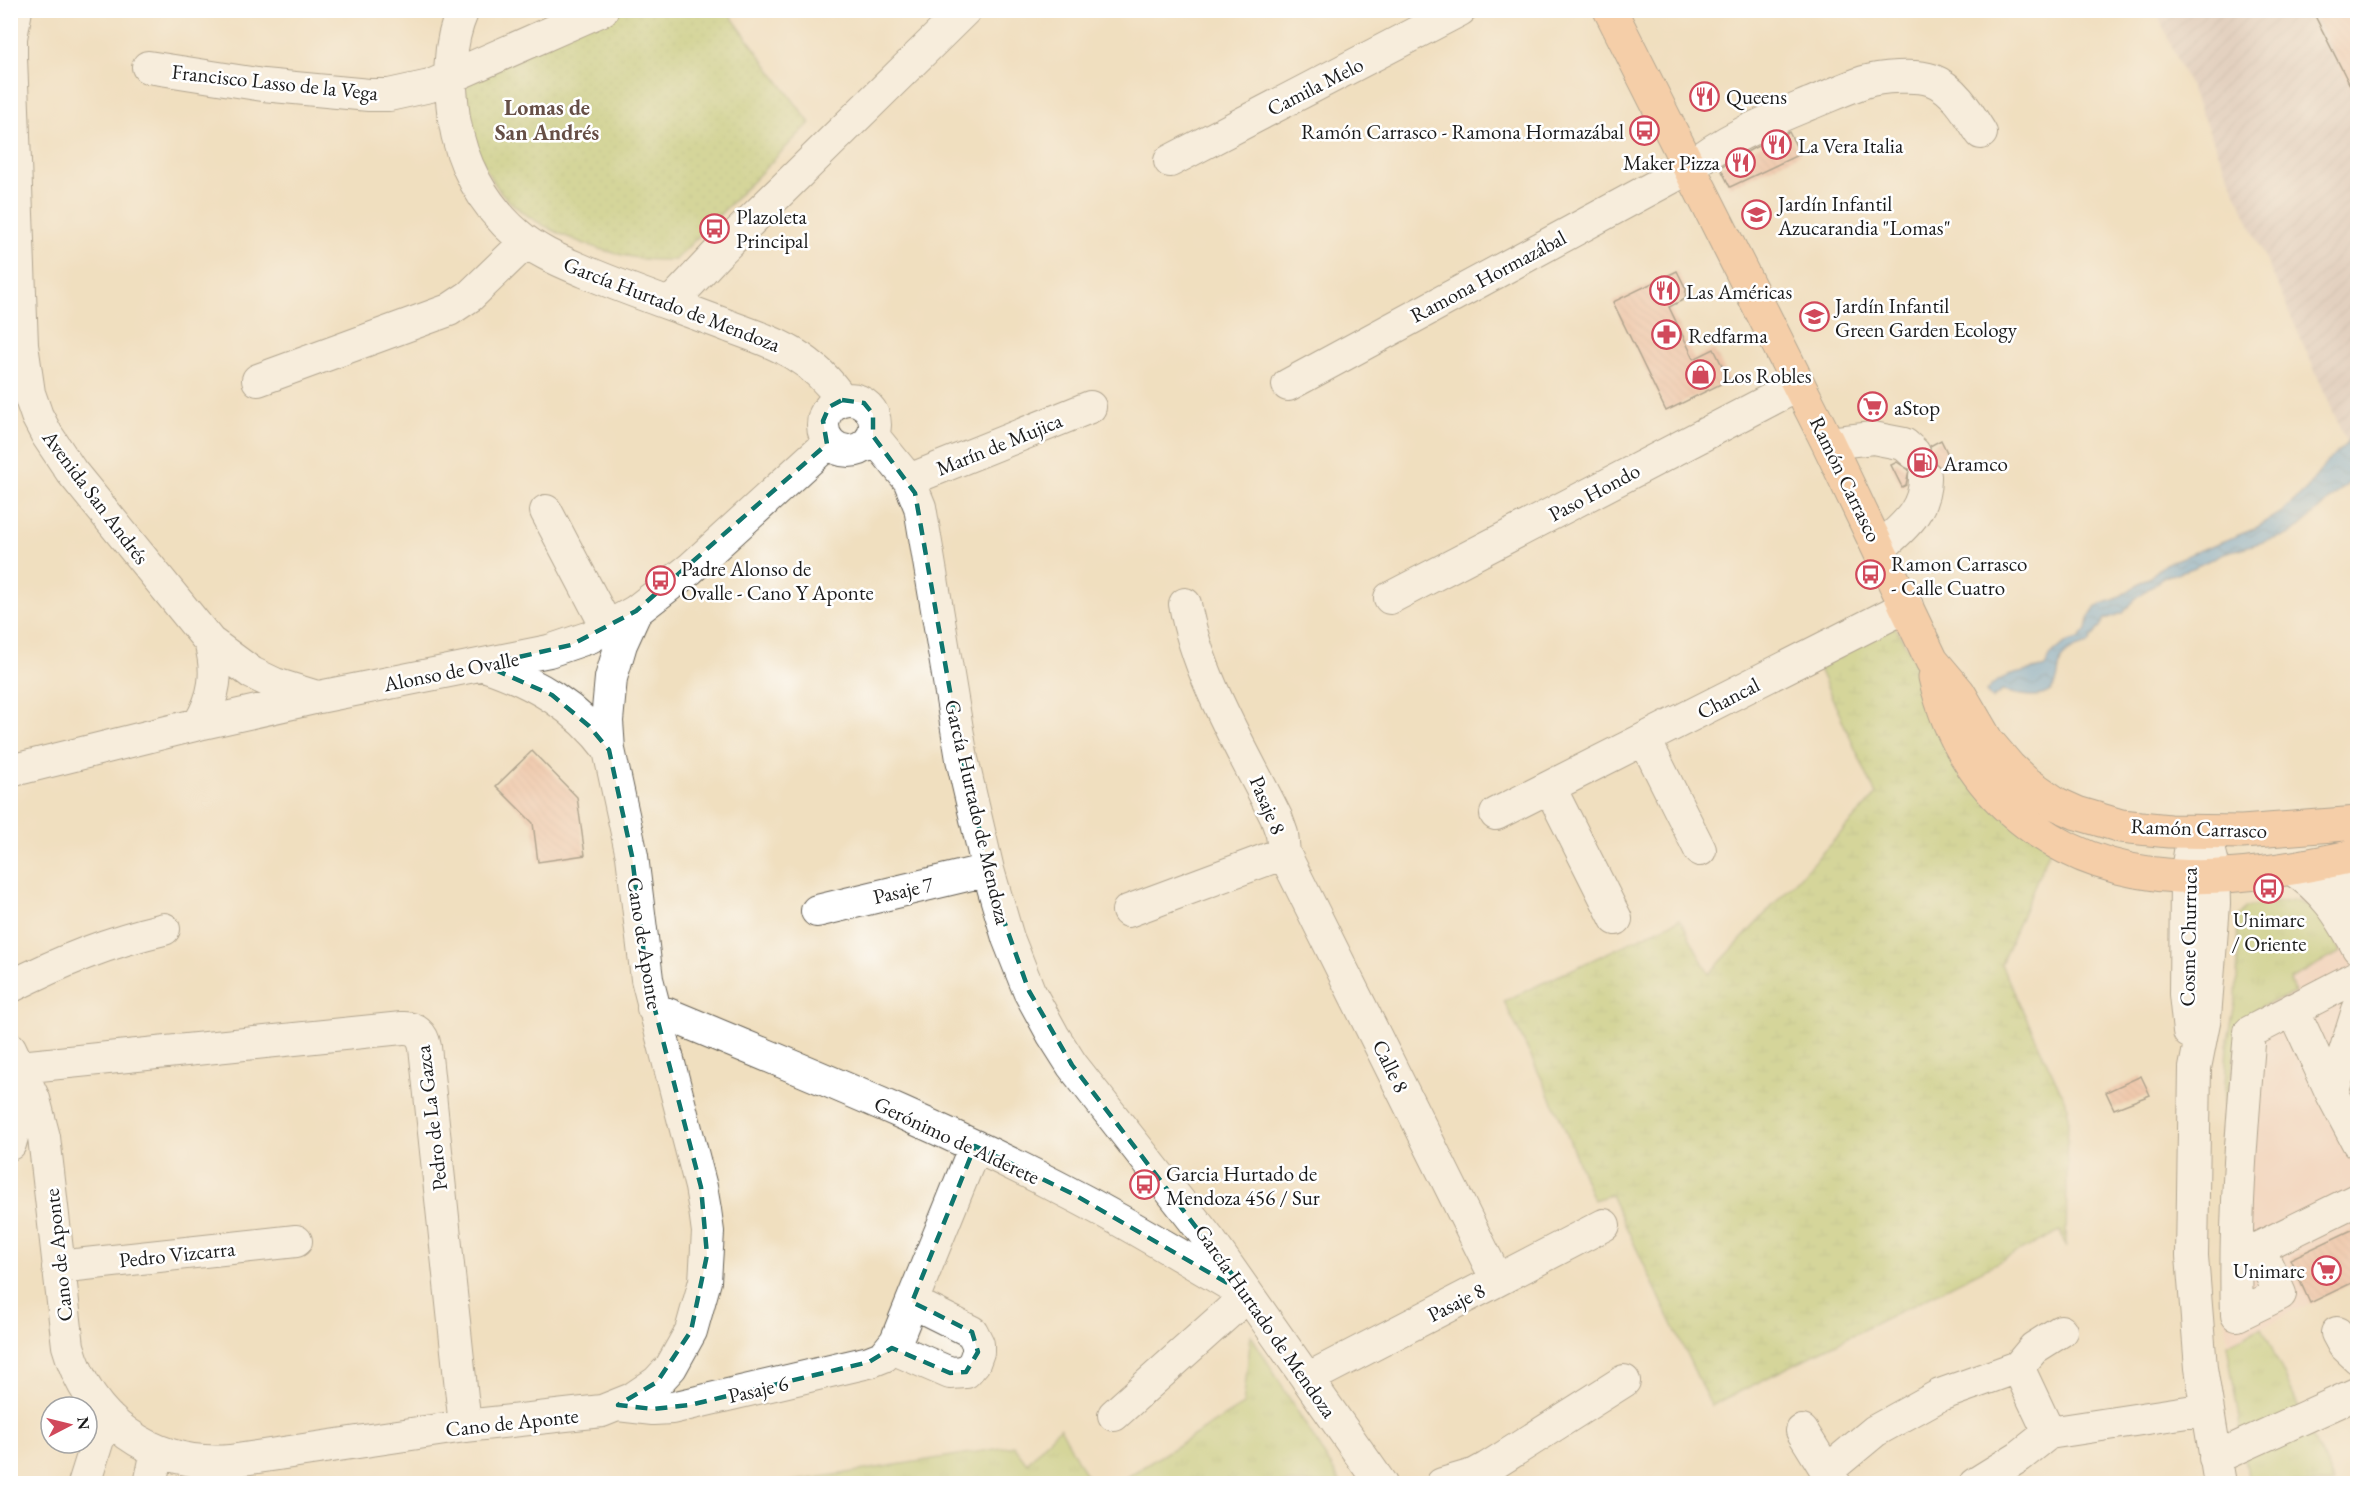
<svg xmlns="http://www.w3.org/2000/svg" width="2368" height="1494" font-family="'EB Garamond',serif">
<defs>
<pattern id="industrial-furrows" width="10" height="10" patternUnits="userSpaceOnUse" patternTransform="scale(1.5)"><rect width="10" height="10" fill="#d1bfbf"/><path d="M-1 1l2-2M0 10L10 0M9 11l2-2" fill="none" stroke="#b3a4a4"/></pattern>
<pattern id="grass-tufts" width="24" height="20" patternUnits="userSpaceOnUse" patternTransform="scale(1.5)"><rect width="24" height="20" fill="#b3ca6e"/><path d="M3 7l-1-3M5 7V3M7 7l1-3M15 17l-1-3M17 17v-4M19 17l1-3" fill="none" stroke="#99ad5f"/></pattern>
<pattern id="wetland-marsh" width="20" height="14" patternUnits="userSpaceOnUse" patternTransform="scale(1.5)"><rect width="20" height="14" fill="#b3ca6e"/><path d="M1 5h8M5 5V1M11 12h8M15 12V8" fill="none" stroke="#99ad5f"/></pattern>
<pattern id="park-dots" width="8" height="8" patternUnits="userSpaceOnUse" patternTransform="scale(1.5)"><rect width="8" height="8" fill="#b3ca6e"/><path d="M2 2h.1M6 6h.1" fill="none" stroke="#99ad5f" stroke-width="1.8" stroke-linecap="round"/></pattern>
<pattern id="water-waves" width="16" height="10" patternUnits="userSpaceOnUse" patternTransform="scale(1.5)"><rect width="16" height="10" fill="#66a7da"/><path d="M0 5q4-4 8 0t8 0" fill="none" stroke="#5387b0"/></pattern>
<pattern id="building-back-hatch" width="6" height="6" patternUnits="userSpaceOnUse" patternTransform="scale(1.5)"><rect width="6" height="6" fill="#eead94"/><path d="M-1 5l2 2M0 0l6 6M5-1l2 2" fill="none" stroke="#cc947f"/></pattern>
</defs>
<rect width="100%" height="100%" fill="#fff"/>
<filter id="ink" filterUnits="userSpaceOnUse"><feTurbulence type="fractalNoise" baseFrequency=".0167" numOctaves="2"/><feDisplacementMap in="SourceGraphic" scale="12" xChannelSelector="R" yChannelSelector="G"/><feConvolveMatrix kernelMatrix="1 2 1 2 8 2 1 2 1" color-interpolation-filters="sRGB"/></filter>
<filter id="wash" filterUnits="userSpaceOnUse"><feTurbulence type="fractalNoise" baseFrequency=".008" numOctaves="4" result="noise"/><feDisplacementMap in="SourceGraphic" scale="24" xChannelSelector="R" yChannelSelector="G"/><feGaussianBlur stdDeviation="1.35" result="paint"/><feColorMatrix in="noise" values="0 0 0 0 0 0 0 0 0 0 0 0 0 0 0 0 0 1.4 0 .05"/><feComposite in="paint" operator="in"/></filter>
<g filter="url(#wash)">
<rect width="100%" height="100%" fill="#f0dfbf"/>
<path fill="#f6d1c5" d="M2357 886V1280L2227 1344 2224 1276 2223 1103 2227 1045 2236 998 2238 958 2237 918 2246 907 2294 900Z"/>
<path fill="url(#industrial-furrows)" d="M2156 11H2357V466Z"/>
<path fill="url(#grass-tufts)" stroke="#687345" stroke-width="1.5" d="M2294 900 2314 908 2321 913 2341 952 2290 979 2295 993C2280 999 2261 1004 2249 1015 2236 1027 2230 1085 2227 1105L2224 1106 2227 1045 2236 998 2238 958 2237 918 2246 907Z
M2262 1327 2334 1483H2249L2227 1344Z
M1251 1335 1341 1483H1117L1243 1405Z
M1060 1427 1090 1483H784L1014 1446 1027 1463Z"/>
<path fill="url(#wetland-marsh)" stroke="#687345" stroke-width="1.5" d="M1892 621 1948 719 2053 842 2001 964 2068 1107 2066 1248 2060 1231 1711 1406 1611 1195 1593 1200 1560 1117 1504 1001 1680 919 1709 974 1876 795 1815 660Z"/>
<path fill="url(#park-dots)" stroke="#687345" stroke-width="1.5" d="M609 11H727L810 123 675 260C664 260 653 260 642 259 597 252 528 227 499 190 474 157 467 116 459 77Z"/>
<path fill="url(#water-waves)" stroke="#41627b" stroke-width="1.5" d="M2357 427V476L2291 534 2224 553 2193 568 2164 577 2135 599 2123 613 2105 619 2088 644C2079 647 2070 649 2063 657 2059 662 2059 673 2057 680 2051 704 2018 695 2002 691L1992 699 1986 692C1999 672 2024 674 2045 667L2051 655 2065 643 2079 639 2087 630 2089 617 2096 606 2116 599 2150 577 2165 564 2254 529 2282 512 2307 489 2325 464 2345 445Z"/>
<g id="blocks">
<path fill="url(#building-back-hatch)" d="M2312 10H2358V101Z
M1789 132 1800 154 1730 187 1720 167 1754 148Z
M1677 271 1686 289 1685 299 1669 307 1694 359 1714 349 1729 380 1666 411 1613 302Z
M1941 440 1952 463 1941 468 1930 459V446Z
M1897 462 1909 470 1906 485 1902 487 1891 465Z
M532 751 577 797 585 855 538 862 533 823 496 786Z
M2141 1076 2150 1095 2114 1109 2106 1092Z
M2358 1227V1280L2310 1303 2290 1259Z"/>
</g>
</g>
<g filter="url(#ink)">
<use href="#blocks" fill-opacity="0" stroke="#666055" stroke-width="1.5"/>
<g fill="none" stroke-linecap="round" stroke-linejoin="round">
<defs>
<path id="minor" d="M16 10 11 38V57L22 345 29 393 37 416 47 435 71 471 210 642 252 673 275 684 317 697
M463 10C447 46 449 80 454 118 461 163 483 205 518 235 537 252 563 262 586 272 633 292 682 308 731 327 778 344 812 356 842 400
M148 67 263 85 369 95H389L430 86 602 10
M1170 161 1460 10
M670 304 718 253 965 10
M258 380 449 310 470 296 526 242
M1288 385 1689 168C1725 138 1766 122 1809 104 1827 97 1846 88 1864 82 1880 77 1916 74 1932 80 1954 88 1969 114 1981 133
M823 425a26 26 0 1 1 52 0a26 26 0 1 1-52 0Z
M873 436 909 480 920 507 962 759 988 870 1008 938 1029 991 1053 1035 1072 1065 1211 1242 1381 1484
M1828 443 1873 438 1904 444 1914 453
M909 480 1090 407
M546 511 608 629
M1880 548C1903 527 1926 511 1925 476
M1390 598 1799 385
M1185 604C1198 678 1243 750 1276 817L1282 834 1284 853 1497 1280
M484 665C535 682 577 707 609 750
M199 724C215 697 219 672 210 642
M1645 740 1700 850
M10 771 199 724 319 697 549 651 590 637 636 611 690 569 829 442
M1550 788 1616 919
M1496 814 1907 606
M2199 831 2210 852 2213 864 2214 904 2205 1017 2195 1068 2192 1256 2201 1368 2220 1484
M2292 869C2324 889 2340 915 2358 948
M817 911 988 870
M1128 911 1284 853
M2339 913 2341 895 2352 857
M10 987C62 961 108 942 164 929
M653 1008C794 1067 936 1123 1071 1194 1132 1225 1190 1262 1248 1295L1114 1415
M2293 1009 2332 1094 2358 1143
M2189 1032 2185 994 2186 877 2190 852 2199 831
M10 1048 34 1099 44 1137 68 1346C89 1421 152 1467 230 1461L465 1426 602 1411 632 1399 657 1382 671 1367 691 1331 705 1281 708 1232 705 1210 701 1187 647 979 632 856 609 750 607 721 611 678 621 644 636 611
M20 1067 402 1028C415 1027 423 1034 425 1047L465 1426
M2332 1094 2358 1010
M10 1144 27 1084
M2259 1248 2280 1294 2237 1315C2234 1220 2242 1126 2250 1032L2358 976
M2240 1257 2358 1199
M58 1267 296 1241
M2337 1333 2343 1344 2358 1358
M892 1348 950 1373 966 1372 974 1363 978 1352V1344L972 1332 912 1302
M2018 1367 2049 1433
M1307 1379 1604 1225
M618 1405 653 1409 672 1408 869 1362 884 1356 896 1341 975 1146
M1802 1431 1835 1484
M2215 1458 2358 1393
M1828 1470 1875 1431 1940 1395 2018 1367 2034 1348 2061 1331
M84 1484 100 1433 108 1417
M150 1484 157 1451
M1442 1484 1476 1474 1487 1468 1624 1381
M1975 1484 2020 1456 2049 1433 2207 1409"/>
<path id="major" d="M1610 10 1828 443 1932 661 1959 693 1987 741 2009 767 2024 781 2057 804 2077 813 2121 826 2169 831 2242 832 2358 823
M1935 677C1947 729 1971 774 2011 810 2110 899 2237 882 2358 855"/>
</defs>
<use href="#minor" stroke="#666055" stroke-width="34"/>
<use href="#major" stroke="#666055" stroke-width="35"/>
<use href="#minor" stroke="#fff" stroke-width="32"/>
<use href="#major" stroke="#fbbb8d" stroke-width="33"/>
</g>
</g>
<path d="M0 0H2368V1494H0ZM842 400 864 403 873 414V436L915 493 962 759 998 904 1029 991 1072 1065 1248 1295 1073 1194 975 1146 912 1302 972 1332 978 1352 966 1372 950 1373 892 1348 869 1362 690 1405 653 1409 618 1405 657 1382 691 1331 707 1255 701 1187 647 979 632 856 609 750 589 726 552 695 484 665 571 645 636 611 827 444 823 421 829 407Z" fill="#f0dfbf" fill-opacity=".55" fill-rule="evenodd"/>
<path fill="none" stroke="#0f766e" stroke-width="4.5" stroke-dasharray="12 8" stroke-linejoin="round" d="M842 400 864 403 873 414V436L915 493 962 759 998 904 1029 991 1072 1065 1248 1295 1073 1194 975 1146 912 1302 972 1332 978 1352 966 1372 950 1373 892 1348 869 1362 690 1405 653 1409 618 1405 657 1382 691 1331 707 1255 701 1187 647 979 632 856 609 750 589 726 552 695 484 665 571 645 636 611 827 444 823 421 829 407Z"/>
<defs>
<symbol id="restaurant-ring" viewBox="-11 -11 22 22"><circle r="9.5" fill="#fff" stroke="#d1495b" stroke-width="1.5"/><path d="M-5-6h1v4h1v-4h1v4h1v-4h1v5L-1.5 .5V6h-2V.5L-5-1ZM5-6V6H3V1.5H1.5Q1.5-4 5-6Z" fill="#d1495b"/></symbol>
<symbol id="bus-ring" viewBox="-11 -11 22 22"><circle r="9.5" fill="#fff" stroke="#d1495b" stroke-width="1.5"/><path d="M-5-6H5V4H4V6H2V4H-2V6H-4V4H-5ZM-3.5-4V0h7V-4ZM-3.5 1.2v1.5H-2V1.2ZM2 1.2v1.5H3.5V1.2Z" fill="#d1495b"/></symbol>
<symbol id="school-ring" viewBox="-11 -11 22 22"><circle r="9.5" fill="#fff" stroke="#d1495b" stroke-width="1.5"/><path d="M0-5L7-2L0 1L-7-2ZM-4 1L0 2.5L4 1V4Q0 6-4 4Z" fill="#d1495b"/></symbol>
<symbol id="pharmacy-ring" viewBox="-11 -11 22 22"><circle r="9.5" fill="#fff" stroke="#d1495b" stroke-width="1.5"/><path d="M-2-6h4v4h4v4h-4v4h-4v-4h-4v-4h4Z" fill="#d1495b"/></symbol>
<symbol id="shop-ring" viewBox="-11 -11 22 22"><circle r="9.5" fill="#fff" stroke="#d1495b" stroke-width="1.5"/><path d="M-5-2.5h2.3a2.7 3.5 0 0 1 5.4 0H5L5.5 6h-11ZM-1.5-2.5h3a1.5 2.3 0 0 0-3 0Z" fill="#d1495b"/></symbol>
<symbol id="supermarket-ring" viewBox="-11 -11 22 22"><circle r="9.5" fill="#fff" stroke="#d1495b" stroke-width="1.5"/><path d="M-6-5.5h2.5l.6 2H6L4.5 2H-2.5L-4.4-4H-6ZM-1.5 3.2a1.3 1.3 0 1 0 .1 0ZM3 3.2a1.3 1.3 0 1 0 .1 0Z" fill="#d1495b"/></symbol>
<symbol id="fuel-ring" viewBox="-11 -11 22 22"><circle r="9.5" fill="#fff" stroke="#d1495b" stroke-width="1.5"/><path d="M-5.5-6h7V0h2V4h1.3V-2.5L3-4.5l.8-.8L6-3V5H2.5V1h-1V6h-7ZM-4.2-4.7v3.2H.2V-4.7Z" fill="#d1495b"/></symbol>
</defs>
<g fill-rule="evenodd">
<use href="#restaurant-ring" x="1688" y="80" width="33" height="33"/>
<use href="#bus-ring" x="1628" y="114" width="33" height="33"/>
<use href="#restaurant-ring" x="1760" y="128" width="33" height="33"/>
<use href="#restaurant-ring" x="1724" y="146" width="33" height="33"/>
<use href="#school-ring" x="1740" y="198" width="33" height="33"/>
<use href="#bus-ring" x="698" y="212" width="33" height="33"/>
<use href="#restaurant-ring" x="1648" y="274" width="33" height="33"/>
<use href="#school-ring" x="1798" y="300" width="33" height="33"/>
<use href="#pharmacy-ring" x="1650" y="318" width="33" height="33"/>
<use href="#shop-ring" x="1684" y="358" width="33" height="33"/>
<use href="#supermarket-ring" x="1856" y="390" width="33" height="33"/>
<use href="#fuel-ring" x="1906" y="446" width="33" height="33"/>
<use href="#bus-ring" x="1854" y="558" width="33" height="33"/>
<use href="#bus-ring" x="644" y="564" width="33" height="33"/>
<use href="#bus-ring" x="2252" y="872" width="33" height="33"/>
<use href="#bus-ring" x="1128" y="1168" width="33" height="33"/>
<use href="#supermarket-ring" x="2310" y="1254" width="33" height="33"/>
</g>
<g text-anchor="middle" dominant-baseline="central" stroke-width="5" stroke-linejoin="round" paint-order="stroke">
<g font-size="21" fill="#1c1c1c" stroke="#fff">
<text transform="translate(275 82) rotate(6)">Francisco Lasso de la Vega</text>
<text transform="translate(1315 86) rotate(-27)">Camila Melo</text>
<text transform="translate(1488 276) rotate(-28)">Ramona Hormazábal</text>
<text transform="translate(672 304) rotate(21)">García Hurtado de Mendoza</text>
<text transform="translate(999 444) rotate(-22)">Marín de Mujica</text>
<text transform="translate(1846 479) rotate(64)">Ramón Carrasco</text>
<text transform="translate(1594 492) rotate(-28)">Paso Hondo</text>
<text transform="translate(96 497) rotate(53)">Avenida San Andrés</text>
<text transform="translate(451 671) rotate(-11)">Alonso de Ovalle</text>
<text transform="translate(1728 698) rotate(-27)">Chancal</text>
<text transform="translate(1268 805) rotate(67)">Pasaje 8</text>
<text transform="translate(978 812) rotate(77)">García Hurtado de Mendoza</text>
<text transform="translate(2199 828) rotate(2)">Ramón Carrasco</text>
<text transform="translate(903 890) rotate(-13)">Pasaje 7</text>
<text transform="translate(2188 937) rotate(-89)">Cosme Churruca</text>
<text transform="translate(645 943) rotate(81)">Cano de Aponte</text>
<text transform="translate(1391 1066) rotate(64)">Calle 8</text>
<text transform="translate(431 1118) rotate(-97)">Pedro de La Gazca</text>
<text transform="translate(957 1140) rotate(25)">Gerónimo de Alderete</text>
<text transform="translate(177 1254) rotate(-6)">Pedro Vizcarra</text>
<text transform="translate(58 1255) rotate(-96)">Cano de Aponte</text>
<text transform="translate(1456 1302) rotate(-27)">Pasaje 8</text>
<text transform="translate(1266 1321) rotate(55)">García Hurtado de Mendoza</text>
<text transform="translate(758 1389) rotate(-13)">Pasaje 6</text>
<text transform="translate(512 1422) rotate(-6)">Cano de Aponte</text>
</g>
<g font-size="21" fill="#1c1c1c" stroke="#fff" text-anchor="start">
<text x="1726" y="96">Queens</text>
<text x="1624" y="131" text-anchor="end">Ramón Carrasco - Ramona Hormazábal</text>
<text x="1798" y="145">La Vera Italia</text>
<text x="1720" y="162" text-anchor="end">Maker Pizza</text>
<text x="1778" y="203">Jardín Infantil<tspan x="1778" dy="24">Azucarandia "Lomas"</tspan></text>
<text x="736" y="216">Plazoleta<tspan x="736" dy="24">Principal</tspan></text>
<text x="1686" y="291">Las Américas</text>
<text x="1835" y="305">Jardín Infantil<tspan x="1835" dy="24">Green Garden Ecology</tspan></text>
<text x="1688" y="335">Redfarma</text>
<text x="1722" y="375">Los Robles</text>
<text x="1894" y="407">aStop</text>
<text x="1943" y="463">Aramco</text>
<text x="1891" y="563">Ramon Carrasco<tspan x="1891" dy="24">- Calle Cuatro</tspan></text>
<text x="681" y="568">Padre Alonso de<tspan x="681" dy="24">Ovalle - Cano Y Aponte</tspan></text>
<text x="2269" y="919" text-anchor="middle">Unimarc<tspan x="2269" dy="24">/ Oriente</tspan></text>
<text x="1166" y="1173">Garcia Hurtado de<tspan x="1166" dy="24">Mendoza 456 / Sur</tspan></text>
<text x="2305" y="1270" text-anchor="end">Unimarc</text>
</g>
<g font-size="22" font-weight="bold" fill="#664f46" stroke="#fff">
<text x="547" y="107">Lomas de<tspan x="547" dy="25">San Andrés</tspan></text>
</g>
</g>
<rect width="2368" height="1494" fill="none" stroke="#fff" stroke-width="36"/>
<g transform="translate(69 1425) rotate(83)"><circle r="28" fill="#ffffff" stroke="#a4a4a4" stroke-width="1.5"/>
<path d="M0-4.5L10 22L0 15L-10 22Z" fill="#d1495b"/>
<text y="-9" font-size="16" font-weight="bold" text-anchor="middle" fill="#1c1c1c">N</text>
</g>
</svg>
